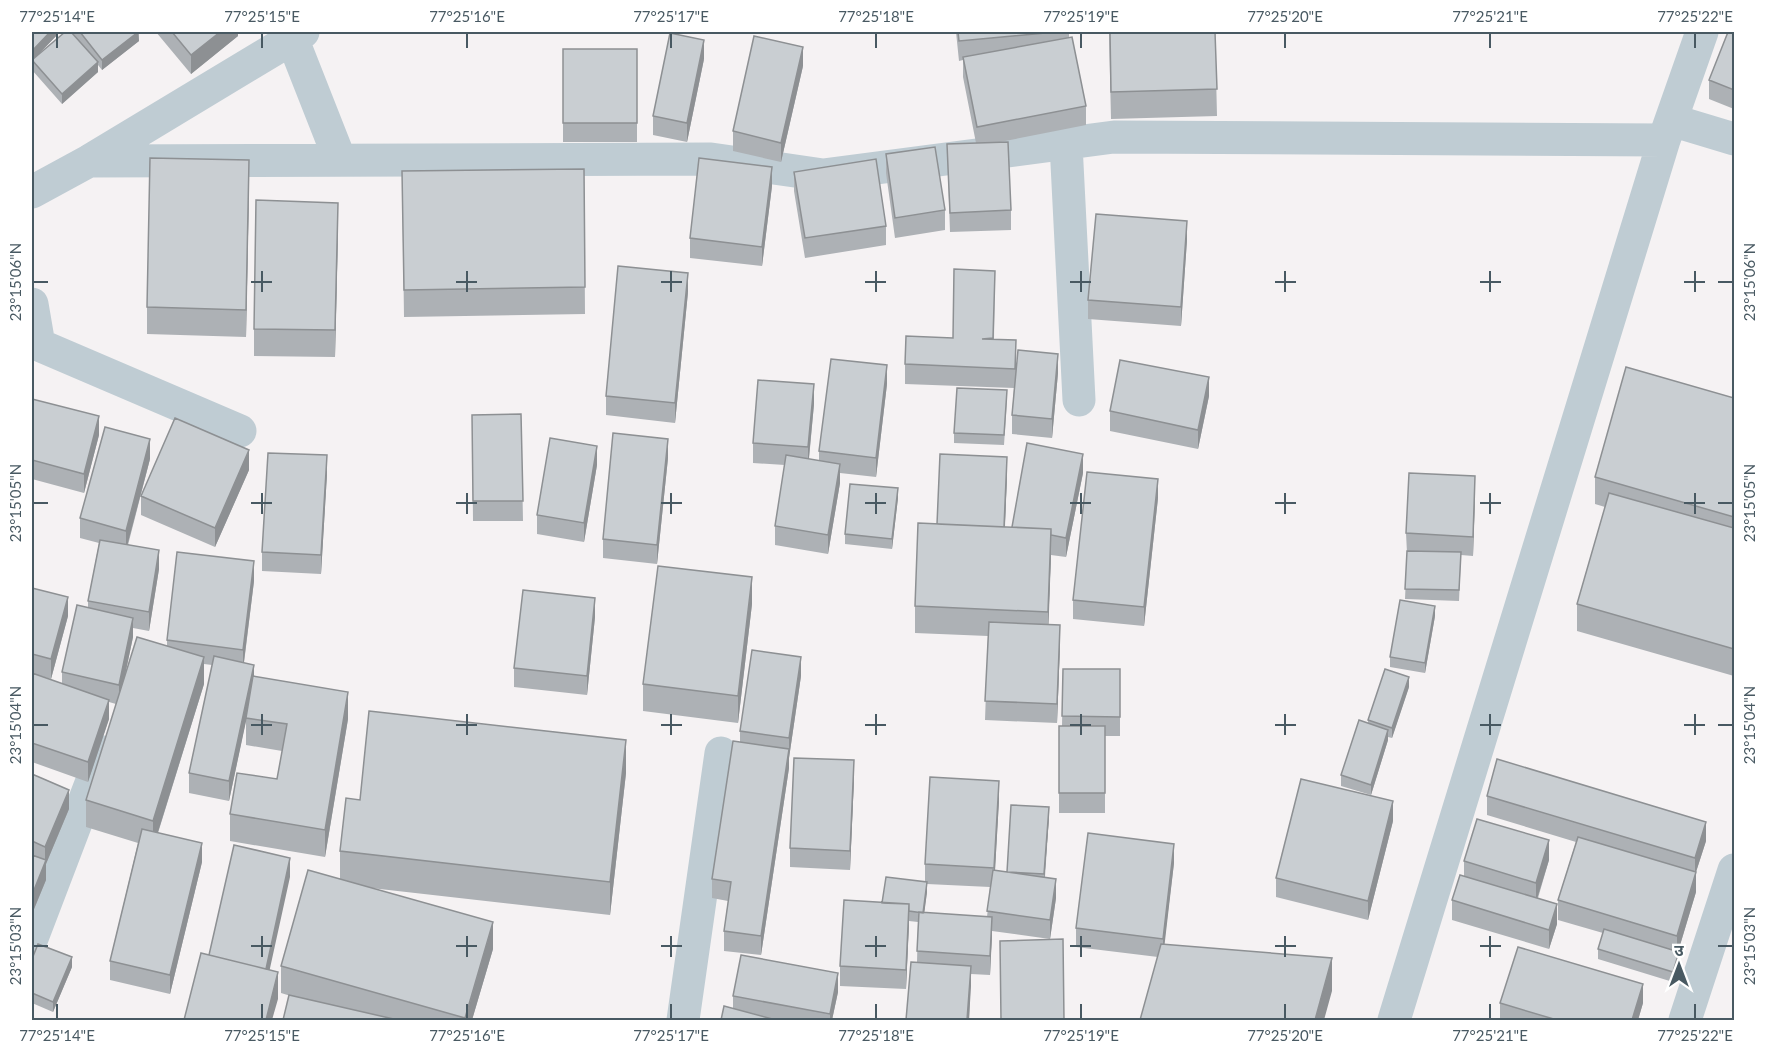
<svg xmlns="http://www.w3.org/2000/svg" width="1766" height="1052" font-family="Lato,'Noto Sans Devanagari',sans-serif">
<rect width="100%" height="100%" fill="#f5f2f3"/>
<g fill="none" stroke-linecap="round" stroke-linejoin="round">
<path stroke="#bfccd3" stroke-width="33" d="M292 38 340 160
M1671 120 1734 139
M1066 144 1079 400
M89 161 711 159 823 175 1114 137 1664 140
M32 192 89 161 303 32
M32 304 39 345 240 431
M32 938 103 752
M683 1020 721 753
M1394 1020 1664 140 1702 32
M1685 1020 1734 870"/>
</g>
<path fill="#adb1b5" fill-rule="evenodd" d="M32 32H59V33L34 59 72 32H139V41L102 70 98 65V72L62 104 32 70V60V61Z
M156 32H238V36L191 74Z
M956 32H1069V37L1086 106V125L1000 142 1011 210V230L950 232 947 144 976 143 963 77V60L959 61Z
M1109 32H1215L1217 116 1111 119Z
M1734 32V109L1709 99V80Z
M563 49H637V142H563Z
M704 59 687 142 653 135V116Z
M803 66 781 162 733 151V131Z
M886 154 945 210V230L895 238 886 173Z
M584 169 585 314 404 317 402 171Z
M794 172 886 226V245L805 258 794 191Z
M772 186 762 266 690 258V238Z
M249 187 246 337 147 334V307Z
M338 230 335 357 254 356V329Z
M1187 240 1181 326 1088 319V300Z
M995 271 994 339 1016 360V374L1058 373 1052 438 1012 434V415L1014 388 905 384V364L953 338Z
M688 292 675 423 606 415V396Z
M887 384 876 477 840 473V483L828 554 775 545V526L785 465 753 463V443L814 404 809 459 819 461V451Z
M1209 396 1198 449 1110 431V411Z
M1734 398V676L1577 631V604L1605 507 1595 504V477Z
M32 399 99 435 84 493 32 479Z
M1007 400 1004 445 954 443V433Z
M521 414 523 521H473L472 415Z
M668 458 657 564 603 558V539Z
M150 459 128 545 159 569 149 631 133 628V637L125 675 167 646V640L254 581 244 663 254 677 348 719 325 857 230 841V814L277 779 282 751 246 745V720L229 801 189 793V773L212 665 204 664V684L158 833 202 862 170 994 110 980V961L138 843 86 827V800L116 704 109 702V719L88 782 32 762V588L68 616 51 679 34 674 62 684V672L88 608V601L99 543 80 538V518Z
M597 465 584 542 537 534V515Z
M249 470 215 547 141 515V496Z
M1083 473 1066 557 1051 555 1048 625 1060 644 1057 723 985 720 988 636 915 633V606L937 524 1007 476 1005 527H1012Z
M327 474 321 574 262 571V552Z
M1475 495 1473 556 1461 555 1459 601 1405 599 1407 553 1406 533Z
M898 498 892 549 845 544V534Z
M1158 498 1144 626 1073 619V600Z
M752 604 738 723 643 711V684Z
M1435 616 1425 673 1390 667V657Z
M595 617 587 695 514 687V668Z
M1063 669H1120V736H1105V813H1059V726H1062Z
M801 676 789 758V768L761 955 724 951V931L728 901 712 898V879L740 742V731Z
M1409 687 1392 738 1388 737V740L1371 795 1341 786V775L1368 724V720Z
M626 773 610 915 371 888 493 949 472 1020H283L294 997 281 993V966L340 879V851L360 800Z
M32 774 69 809 46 864V880L32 914Z
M854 779 850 870 790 867V848Z
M1487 796 1706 841 1696 872V892L1678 952 1679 962 1673 982 1598 959V949L1603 933 1558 920V900L1576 842 1487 815Z
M999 800 995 870 1007 872 1049 817 1045 877 1056 898 1050 939 992 931 990 975 971 974 969 1020H906L917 962 918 922 909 921 906 989 840 986V966L882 903 925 882V864ZM927 884 990 887 987 917 924 913 927 892Z
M1393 821 1368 920 1276 897V878Z
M1549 860 1538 898 1557 924 1549 949 1452 920V900L1464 876V861Z
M1174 863 1164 944 1332 991 1158 957 1076 947V928Z
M32 959 72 967 53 1012 32 1003Z
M838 992 832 1020H721L733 1009V996Z
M1500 1003H1643L1638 1020H1500Z"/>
<path fill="#8d9093" d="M50 32H59V33L32 61V51Z
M138 32 139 41 102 70V60Z
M220 32H238V36L191 74V55Z
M704 40V59L687 142V123Z
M803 47V66L781 162V143Z
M98 62V72L62 104V94Z
M249 160V187L246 337V310Z
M772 167V186L762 266V247Z
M338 203V230L335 357V330Z
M1187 221V240L1181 326V307Z
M688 273V292L675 423V403Z
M1058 354V373L1052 438V419Z
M887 365V384L876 477V458Z
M1209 377V396L1198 449V430Z
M814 384V404L808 467V447Z
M99 416V435L84 493V474Z
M150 439V459L126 550V531Z
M668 439V458L657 564V545Z
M597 446V465L584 542V523Z
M249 450V470L215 547V528Z
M1083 454V473L1066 557V538Z
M327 455V474L321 574V555Z
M1007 457V476L1004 546V527Z
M840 464V483L828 554V535Z
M1475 476V495L1473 556V537Z
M1158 479V498L1144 626V607Z
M898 488V498L892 549V539Z
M1051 529V556L1048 639V612Z
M159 550V569L149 631V612Z
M254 561V581L243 669V650Z
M752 577V604L738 723V696Z
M68 597V616L51 679V659Z
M595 598V617L587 695V676Z
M1435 606V616L1425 673V663Z
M133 618V637L119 704V685Z
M1060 625V644L1057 723V704Z
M204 657V684L153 848V821Z
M801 657V676L789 758V768L761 955V936L789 749V738Z
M254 665V684L229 801V781Z
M1409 677V687L1392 738V728Z
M348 692V719L325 857V830Z
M109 700V719L88 782V762Z
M1388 730V740L1371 795V785Z
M626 740V773L610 915V882Z
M854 760V779L850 870V851Z
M999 781V800L994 888V868Z
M69 790V809L46 864V880L32 914V895L45 862V847Z
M1393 801V821L1368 920V901Z
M1049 807V817L1044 884V874Z
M1706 822V841L1696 872V892L1677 955V936L1695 877V858Z
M1549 840V860L1536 902V883Z
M202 843V862L170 994V975Z
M1174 844V863L1163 958V939Z
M290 858V877L265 991V972Z
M1056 879V898L1050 939V920Z
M927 882V892L923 923V913Z
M909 904V924L906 989V970Z
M1557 904V924L1549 949V930Z
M992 917V936L990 975V956Z
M493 922V949L472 1020H465Z
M1679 952V962L1673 982V972Z
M72 957V967L53 1012V1002Z
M1332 958V991L1324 1020H1315Z
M971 966V986L969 1020H967Z
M278 972V999L272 1020H266Z
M838 973V992L832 1020H830V1014Z
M1643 984V1003L1638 1020H1632Z"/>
<path fill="#c9ced2" stroke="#8d9093" stroke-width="1.5" d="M32 32H50L32 51Z
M65 32H71L98 62 62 94 32 60Z
M80 32H138L102 60Z
M172 32H220L191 55Z
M958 32H1056L959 41Z
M1110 32H1215L1217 89 1111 92Z
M1728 32H1734V90L1709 80Z
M670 33 704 40 687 123 653 116Z
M754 36 803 47 781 143 733 131Z
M1072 37 1086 106 977 127 963 57Z
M563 49H637V123H563Z
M1008 142 1011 210 950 213 947 144Z
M935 147 945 210 895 218 886 154Z
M150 158 249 160 246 310 147 307Z
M699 158 772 167 762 247 690 238Z
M876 159 886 226 805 238 794 172Z
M584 169 585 287 404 290 402 171Z
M256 200 338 203 335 330 254 329Z
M1096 214 1187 221 1181 307 1088 300Z
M618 266 688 273 675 403 606 396Z
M954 269 995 271 993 338 982 339 1016 340 1015 369 905 364 906 336 953 338Z
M1018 350 1058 354 1052 419 1012 415Z
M831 359 887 365 876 458 819 451Z
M1120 360 1209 377 1198 430 1110 411Z
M1626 367 1734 398V517L1595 477Z
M758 380 814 384 808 447 753 443Z
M957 388 1007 390 1004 435 954 433Z
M32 399 99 416 84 474 32 460Z
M521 414 523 501H473L472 415Z
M175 418 249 450 215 528 141 496Z
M105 427 150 439 126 531 80 518Z
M613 433 668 439 657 545 603 539Z
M550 438 597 446 584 523 537 515Z
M1027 443 1083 454 1066 538 1051 535V529L1012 527Z
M268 453 327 455 321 555 262 552Z
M940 454 1007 457 1004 527 937 524Z
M786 455 840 464 828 535 775 526Z
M1087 472 1158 479 1144 607 1073 600Z
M1409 473 1475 476 1473 537 1406 533Z
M850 484 898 488 892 539 845 534Z
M1609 493 1734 528V649L1577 604Z
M918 523 1051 529 1048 612 915 606Z
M100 540 159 550 149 612 88 601Z
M1407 551 1461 552 1459 590 1405 589Z
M177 552 254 561 243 650 167 640Z
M658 566 752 577 738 696 643 684Z
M32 588 68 597 51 659 32 654Z
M523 590 595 598 587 676 514 668Z
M1400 600 1435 606 1425 663 1390 657Z
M77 605 133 618 119 685 62 672Z
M989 622 1060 625 1057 704 985 701Z
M137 637 204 657 153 821 86 800Z
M752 650 801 657 789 738 740 731Z
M214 656 254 665 229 781 189 773Z
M1063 669H1120V717L1062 716Z
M1385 669 1409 677 1392 728 1368 720Z
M32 673 109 700 88 762 32 743Z
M253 676 348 692 325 830 230 814 237 773 277 779 287 724 246 718Z
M369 711 626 740 610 882 340 851 346 798 360 800Z
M1359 720 1388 730 1371 785 1341 775Z
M1059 726H1105V793H1059Z
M733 741 789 749 761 936 724 931 731 882 712 879Z
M794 758 854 760 850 851 790 848Z
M1497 759 1706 822 1695 858 1487 796Z
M32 774 69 790 45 847 32 841Z
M930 777 999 781 994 868 925 864Z
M1301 779 1393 801 1368 901 1276 878Z
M1011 805 1049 807 1044 874 1007 872Z
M1477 819 1549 840 1536 883 1464 861Z
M142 829 202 843 170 975 110 961Z
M1088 833 1174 844 1163 939 1076 928Z
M1578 837 1696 872 1677 936 1558 900Z
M234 845 290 858 266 969 209 955Z
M32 855 46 860 32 895Z
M308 870 493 922 465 1018 281 966Z
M993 870 1056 879 1050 920 987 911Z
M1460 875 1557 904 1549 930 1452 900Z
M886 877 927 882 923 913 909 911V904L882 903Z
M844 900 909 904 906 970 840 966Z
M919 912 992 917 990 956 917 951Z
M1604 929 1679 952 1673 972 1598 949Z
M1063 939 1064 1020H1001L1000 941Z
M38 944 72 957 53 1002 32 993V959Z
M1161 944 1332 958 1315 1020H1140Z
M1518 947 1643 984 1632 1020H1557L1500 1003Z
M201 953 278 972 266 1020H184Z
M741 955 838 973 830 1014 733 996Z
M911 962 971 966 967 1020H906Z
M289 995 398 1020H283Z
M724 1006 776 1020H721Z"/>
<path fill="none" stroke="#485962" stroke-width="2" d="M57 33V48M262 33V48M467 33V48M671 33V48M876 33V48M1081 33V48M1285 33V48M1490 33V48M1695 33V48M262 271V292M467 271V292M671 271V292M876 271V292M1081 271V292M1285 271V292M1490 271V292M1695 271V292M33 282H48M251 282H272M456 282H477M661 282H682M865 282H886M1070 282H1091M1275 282H1296M1480 282H1501M1684 282H1705M1718 282H1733M262 493V514M467 493V514M671 493V514M876 493V514M1081 493V514M1285 493V514M1490 493V514M1695 493V514M33 503H48M251 503H272M456 503H477M661 503H682M865 503H886M1070 503H1091M1275 503H1296M1480 503H1501M1684 503H1705M1718 503H1733M262 714V735M467 714V735M671 714V735M876 714V735M1081 714V735M1285 714V735M1490 714V735M1695 714V735M33 725H48M251 725H272M456 725H477M661 725H682M865 725H886M1070 725H1091M1275 725H1296M1480 725H1501M1684 725H1705M1718 725H1733M262 936V957M467 936V957M671 936V957M876 936V957M1081 936V957M1285 936V957M1490 936V957M33 946H48M251 946H272M456 946H477M661 946H682M865 946H886M1070 946H1091M1275 946H1296M1480 946H1501M1718 946H1733M57 1004V1019M262 1004V1019M467 1004V1019M671 1004V1019M876 1004V1019M1081 1004V1019M1285 1004V1019M1490 1004V1019M1695 1004V1019"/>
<rect width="1766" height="1052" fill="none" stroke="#ffffff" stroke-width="66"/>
<g transform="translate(1679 965)" stroke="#ffffff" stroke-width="4.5" paint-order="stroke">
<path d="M0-4.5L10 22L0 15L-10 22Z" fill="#485962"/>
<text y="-9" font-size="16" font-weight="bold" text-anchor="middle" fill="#485962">उ</text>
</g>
<rect x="33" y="33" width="1700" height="986" fill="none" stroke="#485962" stroke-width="2"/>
<g font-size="15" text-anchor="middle" fill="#485962">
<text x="57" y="22">77°25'14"E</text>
<text x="262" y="22">77°25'15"E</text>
<text x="467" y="22">77°25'16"E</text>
<text x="671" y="22">77°25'17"E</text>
<text x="876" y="22">77°25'18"E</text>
<text x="1081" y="22">77°25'19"E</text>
<text x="1285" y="22">77°25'20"E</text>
<text x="1490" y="22">77°25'21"E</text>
<text x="1695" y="22">77°25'22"E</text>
<text transform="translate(16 282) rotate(-90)" y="5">23°15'06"N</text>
<text transform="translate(1750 282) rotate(-90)" y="5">23°15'06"N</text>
<text transform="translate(16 503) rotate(-90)" y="5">23°15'05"N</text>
<text transform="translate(1750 503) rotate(-90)" y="5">23°15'05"N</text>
<text transform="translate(16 725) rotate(-90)" y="5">23°15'04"N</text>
<text transform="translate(1750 725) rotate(-90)" y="5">23°15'04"N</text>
<text transform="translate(16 946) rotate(-90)" y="5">23°15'03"N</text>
<text transform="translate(1750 946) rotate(-90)" y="5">23°15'03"N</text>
<text x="57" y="1041">77°25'14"E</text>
<text x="262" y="1041">77°25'15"E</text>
<text x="467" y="1041">77°25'16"E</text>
<text x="671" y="1041">77°25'17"E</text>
<text x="876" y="1041">77°25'18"E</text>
<text x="1081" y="1041">77°25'19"E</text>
<text x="1285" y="1041">77°25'20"E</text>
<text x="1490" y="1041">77°25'21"E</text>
<text x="1695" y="1041">77°25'22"E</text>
</g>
</svg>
